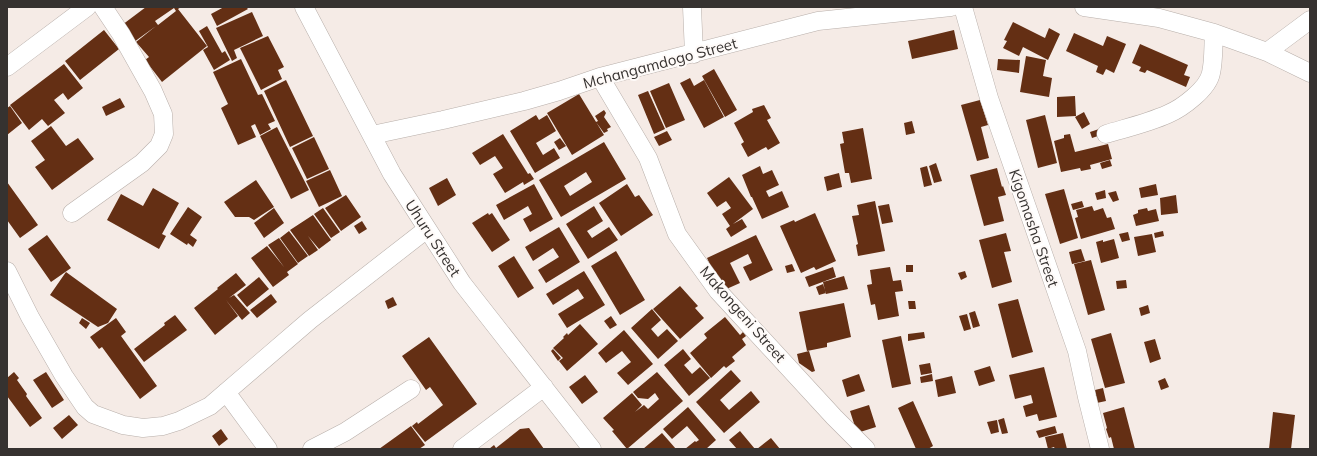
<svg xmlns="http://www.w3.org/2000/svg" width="1317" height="456" font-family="Mulish,sans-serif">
<rect width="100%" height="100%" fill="#f5ebe6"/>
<path fill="#642f14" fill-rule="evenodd" d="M146 7H181L178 9 207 46 162 82 145 60 149 57 136 42 156 26 134 42 122 25ZM174 8 176 11 158 25 155 21Z
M224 7H246L248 9 217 26 211 14Z
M252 12 263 36 234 50 237 58 232 61 216 28Z
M1013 22 1045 38 1049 28 1060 34 1048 60 1023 47 1019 56 1003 48 1007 41 1004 40Z
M207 26 222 53 225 51 230 60 214 70 203 50 208 47 199 31Z
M104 30 119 49 80 80 65 61Z
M954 30 958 49 912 59 908 41Z
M1074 33 1103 46 1107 36 1126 44 1114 73 1106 69 1103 75 1096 72 1098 66 1066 51Z
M268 36 284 67 278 70 282 79 261 90 240 48Z
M1140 44 1188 65 1184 75 1190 77 1186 87 1147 70 1145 73 1139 71 1141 67 1132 63Z
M1026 56 1046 60 1043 76 1052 78 1049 97 1020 92Z
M241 59 258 95 262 94 275 121 268 124 271 129 260 135 255 124 251 126 256 137 238 145 221 108 228 104 213 72Z
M998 59 1020 60 1019 73 997 70Z
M64 64 83 88 68 100 63 93 54 100 65 113 48 126 42 119 29 130 10 105Z
M714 69 737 110 725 117 702 76Z
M690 78 694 86 704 80 724 117 704 128 680 83Z
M286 80 313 136 290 147 264 91Z
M669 83 685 120 666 128 650 91Z
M648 91 665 129 654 134 640 100 649 96 640 100 638 95Z
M579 94 604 135 572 155 547 113Z
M1075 96 1076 116 1057 117V97Z
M120 98 125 107 106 116 102 107Z
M980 100 988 125 981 127 989 158 977 161 961 105Z
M764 105 771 118 767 120 780 143 768 150 766 147 748 157 741 144 744 142 734 123 753 112 752 109Z
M10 106 22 123 7 135V108Z
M604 110 606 113 604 117 611 127 607 129 608 131 604 133 596 122 598 121 595 116Z
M1084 112 1090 124 1082 129 1075 117Z
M536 115 539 120 547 115 556 131 536 143 543 155 554 148 560 158 535 173 510 131Z
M1045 115 1057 163 1038 168 1026 120Z
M912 121 915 133 906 135 904 123Z
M51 126 66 146 78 138 94 159 52 190 35 167 45 160 31 141Z
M277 127 309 190 291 199 260 136Z
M863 128 872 179 851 183 849 173H845L840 144 844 143 842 132Z
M1099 129 1101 135 1092 138 1090 132Z
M667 131 672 140 659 146 654 137Z
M503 134 528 174 530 173 534 179 524 185 523 182 505 193 493 174 503 168 495 156 480 165 472 153Z
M1070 134 1075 152 1108 144 1112 159 1090 165 1091 169 1081 171 1080 168 1061 172 1054 141 1064 138V135Z
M314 137 329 169 307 179 292 148Z
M560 138 566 146 559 150 554 142Z
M604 142 626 179 561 217 539 180ZM586 172 592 182 570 196 564 186Z
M1110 160 1112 166 1102 169 1100 163Z
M936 163 942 181 934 183 929 166Z
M760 166 763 174 772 170 779 185 766 191 769 197 782 191 789 207 762 219 752 197H751L742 175Z
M927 166 932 185 924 187 920 168Z
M997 168 1002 187 1003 186 1006 195 998 197 1004 221 984 226 970 175Z
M330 170 342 196 319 207 306 181Z
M839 173 842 187 827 191 824 177Z
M729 177 753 209 733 224 742 219 747 227 731 237 726 229 730 226 722 214 731 208 726 201 717 207 707 193Z
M447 178 456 195 438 206 429 188Z
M256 180 274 207 254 220 249 217H235L224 202Z
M7 182 38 225 20 238 7 220Z
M534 184 553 219 530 232 523 219 532 214 528 206 504 220 496 205Z
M627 184 635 197 639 195 653 215 621 236 599 203Z
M1156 184 1158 195 1141 198 1139 188Z
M153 188 179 203 162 234 166 236 159 249 107 220 121 194 143 206Z
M1064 189 1078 238 1060 244 1045 194Z
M1105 190 1106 198 1097 200 1095 193Z
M1116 191 1119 200 1113 202 1108 193Z
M346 195 361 217 341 231 325 208Z
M1176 195 1178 213 1161 215 1160 198Z
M875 201 885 251 858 256 856 245 858 244 852 216 859 215 857 205Z
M1082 201 1084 207 1073 210 1071 204Z
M889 204 893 222 882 224 878 206Z
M594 206 603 221 587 231 592 238 609 227 618 240 588 259 566 224Z
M1092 206 1094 211 1103 208 1107 218 1111 217 1115 229 1081 239 1075 218 1078 217 1076 210Z
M188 207 202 217 190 235 197 240 193 247 188 243 187 245 170 234Z
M274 208 284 223 264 238 254 223Z
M323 208 340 232 331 238 314 214Z
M1147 208 1148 211 1156 209 1159 221 1136 226 1133 215 1138 213V210Z
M488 213 489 215 492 213 510 240 492 252 472 223Z
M815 213 836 261 816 270 814 267 801 273 780 226 794 220 795 222Z
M313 215 331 240 319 249 308 236 318 250 309 256 290 230Z
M362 221 367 229 359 234 354 226Z
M559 227 580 262 546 283 538 270 559 257 553 248 533 261 525 247Z
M289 231 308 256 298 263 280 238Z
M1163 231 1164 236 1155 238 1154 233Z
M1128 232 1130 240 1122 242 1119 234Z
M1006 233 1011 251 1004 252 1012 282 992 288 979 240Z
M1152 234 1156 252 1138 256 1134 237Z
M47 235 71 268 51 282 28 249Z
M756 235 773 270 750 281 743 267 752 263 748 254 730 263 740 283 722 291 707 258Z
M279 238 298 264 287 272 289 275 273 287 251 258 267 246 284 267 268 245Z
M1114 239 1119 258 1101 263 1096 242 1103 240V242Z
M1081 249 1085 261 1072 264 1069 252Z
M616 251 645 300 620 315 591 266Z
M514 256 534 288 518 298 498 266Z
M1091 260 1105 310 1088 315 1074 264Z
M792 264 795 271 787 273 785 266Z
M906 265H913V272H906Z
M833 267 836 277 809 287 805 277Z
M890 267 893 281 901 280 903 291 895 292 899 316 878 320 875 304 871 305 867 285 872 284 870 270Z
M584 271 605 305 567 328 558 314 584 298 578 289 553 305 546 294Z
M965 271 967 277 961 280 958 273Z
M66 272 117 309 108 323 98 327 50 295Z
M236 273 246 285 229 298 234 295 250 313 242 320 226 300 238 316 215 335 194 308 218 289 217 288Z
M844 276 848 289 826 294 823 282Z
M259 277 269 289 247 307 237 295Z
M1126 280 1127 288 1117 289 1116 281Z
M823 284 826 293 819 295 816 287Z
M680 286 698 306 695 308 704 318 680 339 653 309Z
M271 294 277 302 257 318 250 310Z
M393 297 397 305 388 309 385 301Z
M1018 299 1033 352 1012 358 998 304Z
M908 301H915L916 309H909Z
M844 303 851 337 827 343V347L807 351 799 312Z
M1148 305 1150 313 1141 316 1139 308Z
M652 309 661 320 651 329 658 337 667 329 678 341 658 359 631 328Z
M975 311 980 326 973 328 969 313Z
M967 314 971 329 964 331 959 316Z
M175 315 187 330 144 362 134 349 165 325 164 323Z
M611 316 617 325 610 329 604 321Z
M725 317 740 335 743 332 746 336 742 339 746 345 732 357 735 361 726 368 724 366 711 378 690 353 707 338 704 334Z
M82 318 90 323 86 329 79 323Z
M116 318 126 332 121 336 157 386 140 399 102 347 99 349 90 337Z
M580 324 598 344 567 371 559 361 563 358 553 348 564 338 563 337 567 333 568 335Z
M624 330 653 364 628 385 617 373 631 362 622 351 606 363 598 353Z
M924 332 925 338 908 341V334Z
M1111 333 1125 383 1105 388 1091 339Z
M901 336 911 384 892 388 882 340Z
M429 337 477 404 425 442 412 426 417 422 418 424 443 405 430 387 426 390 402 356Z
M1155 339 1161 359 1150 363 1144 342Z
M553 349 561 358 558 361 551 351Z
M683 349 691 359 684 365 692 374 700 367 710 378 689 396 664 365Z
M809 351 815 371 812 372 799 363 797 354Z
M930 363 932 373 921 375 919 365Z
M990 366 995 381 979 386 974 371Z
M1044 367 1057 417 1039 421 1037 414 1026 417 1023 406 1033 403 1031 395 1015 399 1009 375Z
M731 370 741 381 720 400 729 410 751 391 760 402 724 433 696 402Z
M14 372 19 378 17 380 27 394 26 396 42 418 30 427 7 396V378Z
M46 372 64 400 52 408 33 380Z
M657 372 683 401 627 449 612 431 614 430 603 418 632 393 642 405 635 412 644 405 648 409 659 399 655 393 648 399 638 398 633 392Z
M859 374 865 391 847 397 842 380Z
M932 374 933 381 921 383 920 377Z
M585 375 598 392 582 404 569 387Z
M952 376 956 393 938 397 935 380Z
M1165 378 1169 387 1161 390 1158 381Z
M1103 388 1106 401 1092 404 1091 391Z
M913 401 933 446 928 449H916L898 408Z
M869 405 876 427 857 433 850 411Z
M688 407 716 440 706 449H685L695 441 696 442 699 440 687 426 672 439 663 429Z
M1124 407 1135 449H1114L1111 437 1109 438 1106 429 1107 428 1103 413Z
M1273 412 1295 415 1291 449H1269Z
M69 415 78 425 62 439 53 428Z
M1004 418 1008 433 1002 434 998 420Z
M997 420 999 432 991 434 987 422Z
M411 426 425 445 419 449H379Z
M1055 426 1057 433 1039 438 1036 431Z
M529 428 544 449H489L494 445 496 448 520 429Z
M221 429 228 439 219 446 212 436Z
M740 431 755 449H737L729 440Z
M662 433 676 449H643Z
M1063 433 1067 449H1055L1054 447 1048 449 1045 437Z
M771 438 780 449H757Z"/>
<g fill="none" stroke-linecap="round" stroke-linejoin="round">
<defs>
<path id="minor" d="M304 7 392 174 462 283 592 449
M692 7 694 54
M963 7 989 98 1077 351 1087 397 1100 449
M1084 7 1159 18 1214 33 1267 52 1310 73
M1267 52 1310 20
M7 67 87 7
M600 77 648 158 677 234 718 291 834 417 866 449
M1106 134C1126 128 1148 123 1168 114 1182 108 1208 89 1211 73 1214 60 1213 46 1214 33
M372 135 443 120 524 101 559 91 600 77 818 21 951 7
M72 213 142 163 159 146 164 134 163 114 153 91 121 34 103 7
M7 271 30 317 64 376 85 407 93 414 123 425 143 428 163 426 179 421 210 406 310 320 427 229
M226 392 268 449
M312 449 345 432 411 389
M462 449 544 387"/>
</defs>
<use href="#minor" stroke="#b8afaa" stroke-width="19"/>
<use href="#minor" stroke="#fff" stroke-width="18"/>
</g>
<g text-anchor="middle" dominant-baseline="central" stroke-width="4" stroke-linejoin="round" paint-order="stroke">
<g font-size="15" fill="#363230" stroke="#fefaf8">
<text transform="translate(660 63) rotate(-15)">Mchangamdogo Street</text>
<text transform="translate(1034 228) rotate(71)">Kigomasha Street</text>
<text transform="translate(433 238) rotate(57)">Uhuru Street</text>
<text transform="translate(743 314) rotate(49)">Makongeni Street</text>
</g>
</g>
<rect width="1317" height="456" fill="none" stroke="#363230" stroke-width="16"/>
</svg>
